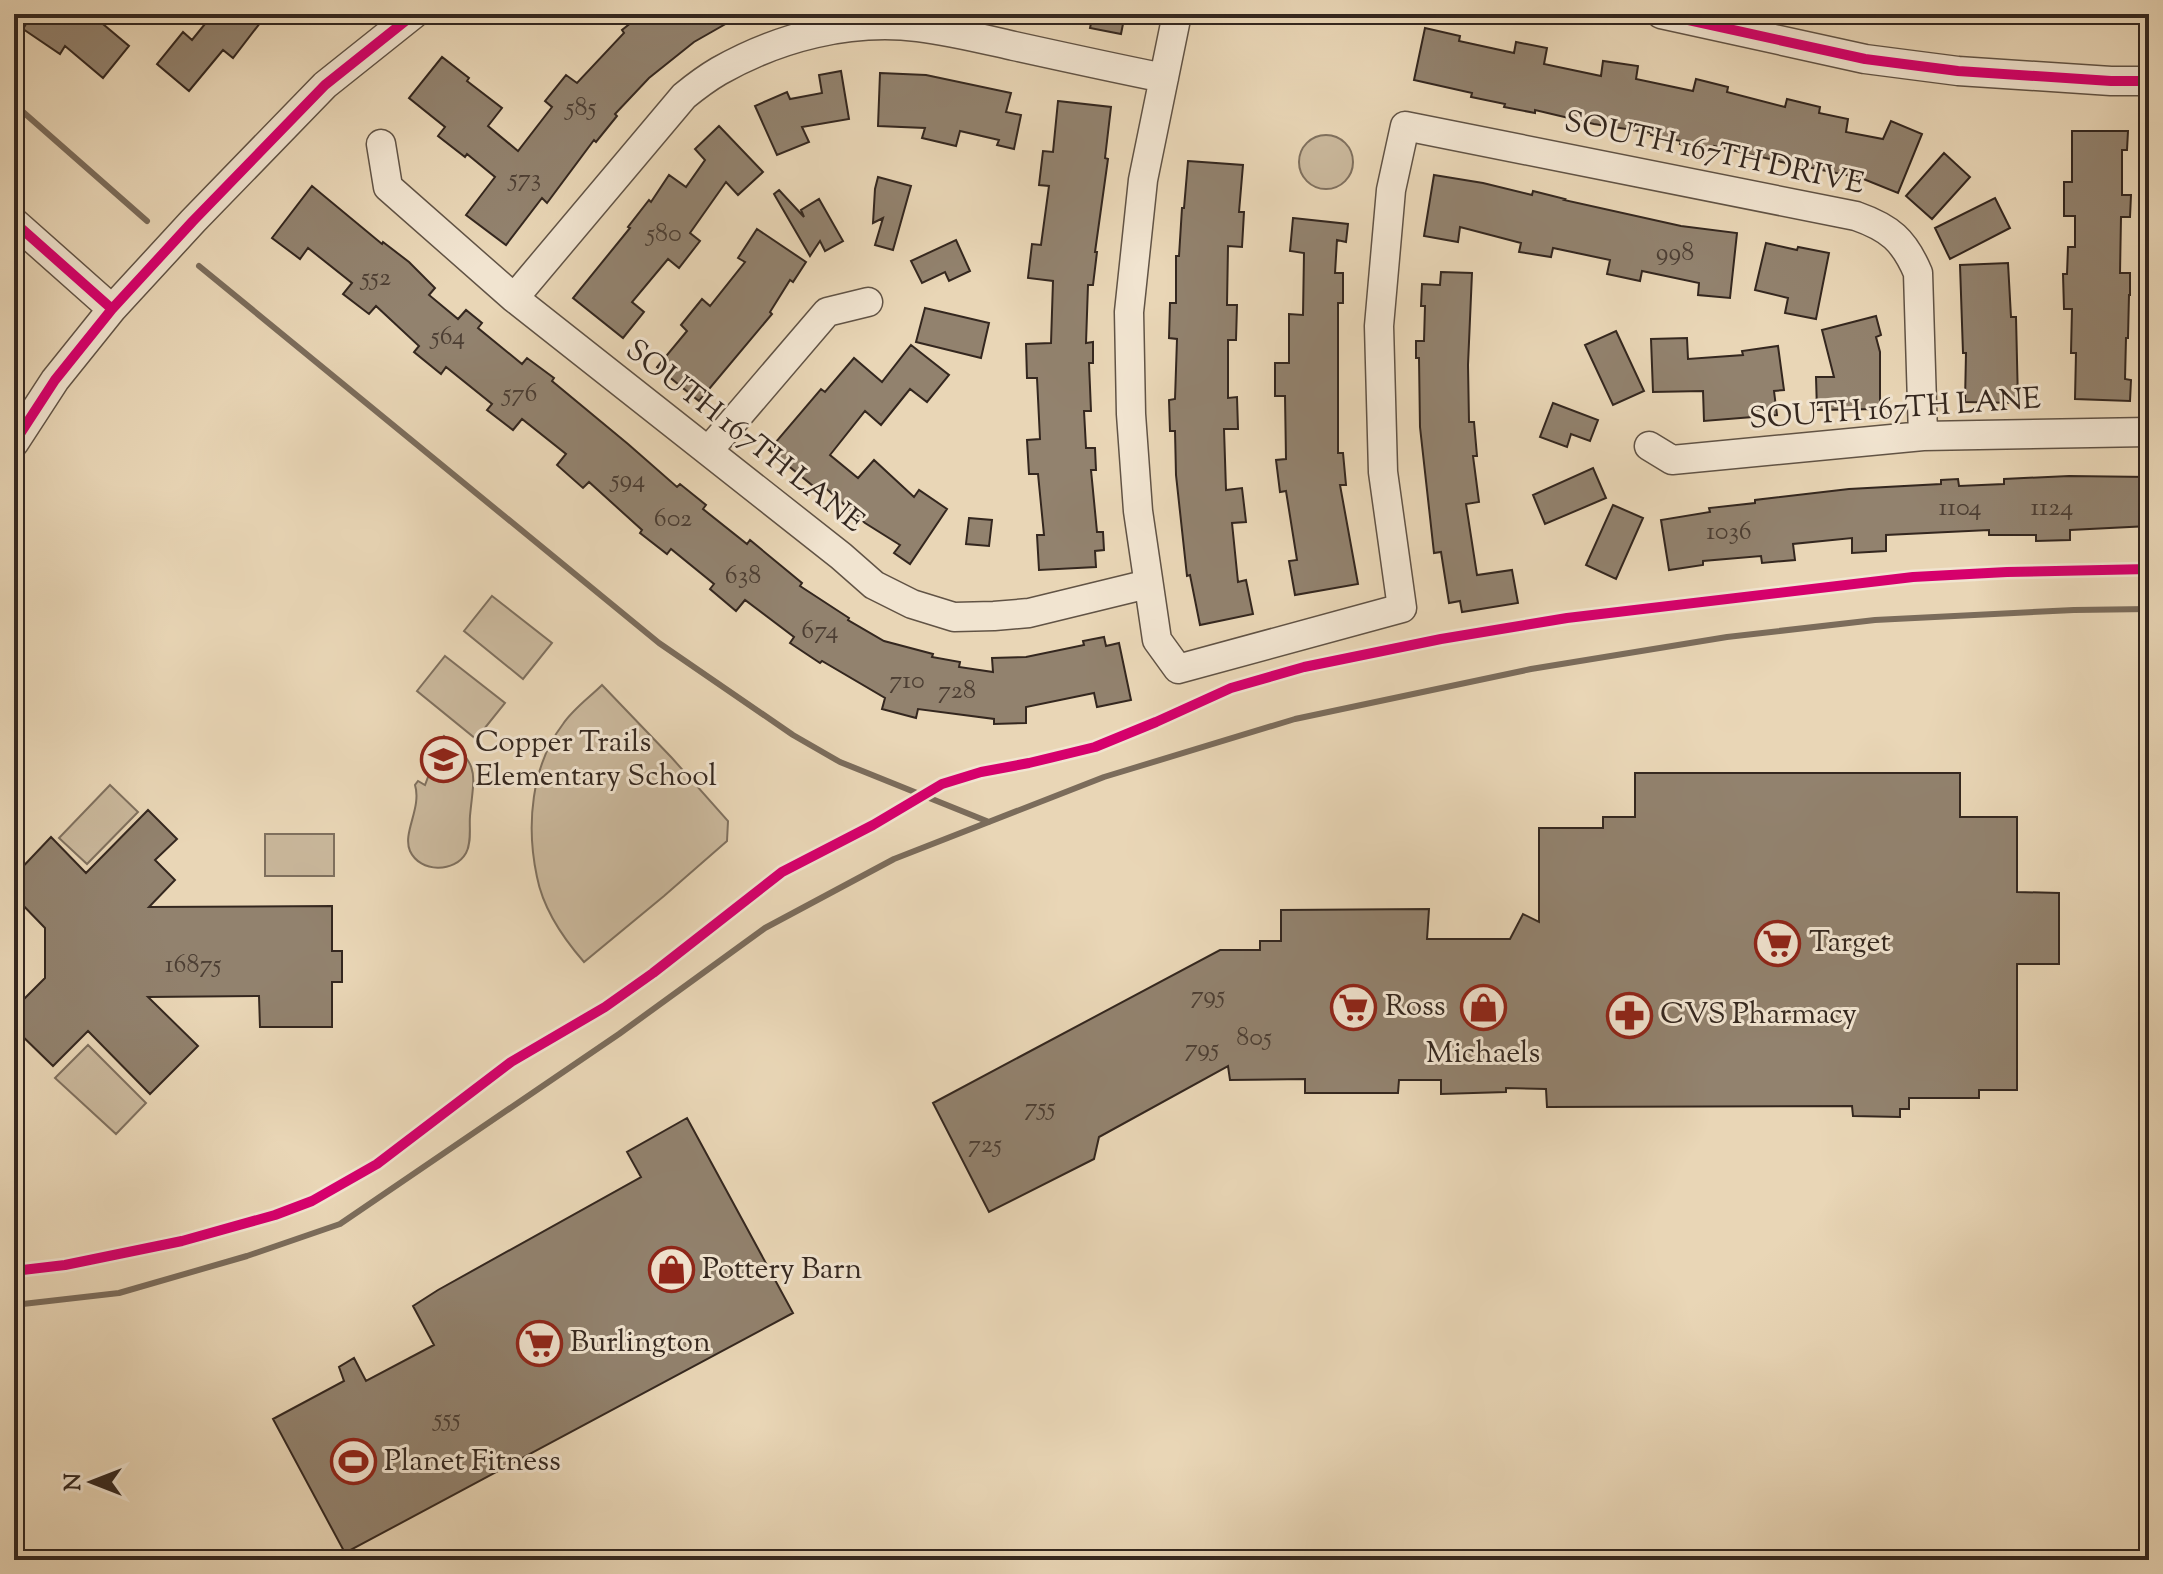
<svg xmlns="http://www.w3.org/2000/svg" width="2163" height="1574" font-family="'Sorts Mill Goudy',serif">
<rect width="100%" height="100%" fill="#e9d6b6"/>
<filter id="stains"><feTurbulence type="fractalNoise" baseFrequency=".0025" numOctaves="4"/><feColorMatrix values="0 0 0 0 .2 0 0 0 0 .09 0 0 0 0 .02 0 0 0 .5 -.17"/></filter>
<radialGradient id="worn" r=".72"><stop offset=".6" stop-color="#630" stop-opacity="0"/><stop offset="1" stop-color="#630" stop-opacity=".3"/></radialGradient>
<path fill="#cab89c" stroke="#7f705e" stroke-width="2" d="M1299 162a27 27 0 1 1 54 0a27 27 0 1 1-54 0Z
M492 596 552 643 523 679 464 631Z
M445 656 505 703 476 739 417 691Z
M602 685 672 758 728 821 727 841 664 896 584 962C563 938 543 908 537 877 526 826 531 766 563 724 573 709 590 697 602 685Z
M444 736C481 766 474 773 470 816 469 827 472 842 466 853 455 873 420 873 410 851 402 833 422 808 415 785L418 781 425 785 431 769V753Z
M110 785 138 812 87 864 59 838Z
M265 834H334V876H265Z
M88 1045 146 1103 116 1134 55 1078Z"/>
<g fill="none" stroke-linecap="round" stroke-linejoin="round">
<path stroke="#7b6c5b" stroke-width="6" d="M14 104 147 221
M199 266 659 643 793 735 840 762 989 822
M14 1305 119 1293 247 1256 340 1224 619 1034 765 928 894 859 1104 777 1295 719 1531 669 1727 637 1875 620 2074 610 2149 609"/>
</g>
<path fill="#92826e" stroke="#34271f" stroke-width="2" d="M32 14H91L129 46 103 78 65 46 60 54 23 29Z
M213 14H267L233 58 223 50 189 91 157 64 183 32 192 40Z
M642 14H743L694 42 649 78 615 114 617 116 596 142 594 140 547 203 542 198 506 245 466 215 495 177 467 154 465 157 438 136 445 127 409 98 442 57 469 78 467 81 502 108 488 126 518 151 552 107 545 101 566 75 577 83 624 33 622 30Z
M1093 14H1125L1121 34 1090 28Z
M1425 28 1460 36 1459 41 1514 53 1516 42 1547 48 1544 64 1601 76 1603 61 1638 66 1636 79 1693 91 1696 79 1728 87 1727 92 1785 107 1787 99 1820 107 1819 113 1848 119 1846 132 1883 139 1891 121 1922 134 1898 193 1861 178 1807 167 1806 171 1786 166V163L1714 146 1713 152 1680 144 1681 141 1651 135 1652 133 1594 124 1535 110V113L1504 107 1505 104 1471 97 1472 93 1414 80Z
M841 71 849 119 802 127 809 142 777 155 755 106 787 92 790 99 822 93 819 75Z
M880 73 926 75 1011 93 1006 112 1021 115 1014 149 997 145 999 140 960 131 956 146 922 138 925 128 878 126Z
M1058 101 1111 107 1105 158 1108 159 1095 252H1097L1093 285H1088L1086 343 1093 342V363H1089L1091 411H1084L1086 448H1095L1096 470H1091L1097 532H1103L1104 550 1095 551 1096 567 1039 570 1037 535H1044L1038 474H1029L1027 440 1040 439 1037 378H1027L1026 344 1051 343 1053 281 1028 278 1032 244 1041 245 1049 186 1039 185 1043 151 1053 152Z
M719 126 763 172 738 195 726 182 690 233 700 241 679 268 668 259 632 302 644 312 623 338 573 298 630 228 628 227 649 200 651 202 669 175 686 187 705 160 695 149Z
M2072 131H2128L2127 150H2122V195H2131L2130 217H2121L2120 273H2130V295H2129L2128 338H2126L2125 379 2131 380 2130 401 2075 399 2076 353H2071L2072 309H2064L2063 274H2067L2068 247H2075V216H2064V182H2072Z
M1944 153 1970 177 1932 219 1906 196Z
M1188 161 1243 165 1239 212H1244L1242 247 1228 246 1227 305H1237L1236 340H1228V398L1237 397 1238 429H1224L1226 490 1242 488 1246 522 1232 523 1238 582 1246 580 1253 614 1200 625 1190 575 1187 576 1176 475 1175 431H1170L1169 400 1175 399 1177 339 1169 338 1170 303H1176V256H1179L1182 208H1184Z
M1434 175 1483 183 1532 195 1533 191 1565 199 1564 200 1681 226 1737 233 1730 298 1698 295 1699 283 1642 271 1640 281 1607 274 1610 260 1553 248 1551 257 1519 252 1521 243 1460 227 1458 242 1424 236Z
M878 177 911 186 893 250 875 245 883 218 873 223 875 189Z
M312 186 382 244 383 242 409 262 435 288 429 295 458 319 466 310 482 323 478 328 522 364 527 358 554 378 552 381 628 444 677 487 680 484 706 505 703 509 747 544 750 540 802 583 800 586 849 618 848 620 884 641 933 654 932 657 960 662 959 667 993 672 992 658 1026 657 1084 645 1083 641 1104 637 1106 646 1119 643 1131 700 1097 707 1094 693 1026 707V723L994 724V719L918 709 916 718 882 709 885 698 822 661 820 663 790 643 794 637 745 600 736 611 710 589 714 584 671 549 667 554 640 533 642 530 589 482 583 488 557 465 566 454 522 419 513 430 487 410 492 404 446 367 441 374 414 352 419 346 376 306 369 314 343 294 352 283 308 248 300 259 272 238Z
M779 190 804 217 801 210 819 199 843 241 825 251 820 241 810 256 774 194Z
M1995 198 2010 228 1950 259 1935 228Z
M1293 218 1348 224 1346 242 1337 240 1335 273H1343V303H1338V453H1343L1346 485H1340L1358 584 1295 595 1289 561 1297 560 1286 491 1280 492 1276 460 1286 459 1285 396H1275V363H1289V314L1303 315 1304 253 1290 251Z
M757 229 806 262 793 282 790 280 770 312 772 314 699 401 657 367 687 331 681 325 702 299 710 306 745 262 738 258Z
M956 240 970 271 949 281 945 272 922 283 911 261Z
M1766 243 1797 250 1798 247 1829 253 1816 319 1785 313 1788 298 1755 290Z
M2008 263 2011 317H2016L2018 403 1965 402 1966 353H1963L1960 265Z
M1441 272 1472 273 1468 365 1469 422H1474L1477 456H1473L1479 502 1466 504 1477 575 1512 570 1518 603 1462 612 1460 601 1449 603 1441 552 1434 553 1420 427 1419 358H1416V341H1424L1425 306H1421L1422 284 1440 285Z
M925 308 989 323 981 358 916 342Z
M1876 316 1881 335 1876 337 1880 352V409L1817 410 1816 377H1834L1822 330Z
M1616 331 1644 391 1613 405 1585 345Z
M1687 338 1688 359 1743 355 1742 351 1778 346 1784 390 1774 391 1777 415 1704 421 1703 391 1653 392 1651 339Z
M911 345 949 375 927 402 910 389 881 425 865 411 830 455 858 478 874 460 914 497 919 490 947 509 910 564 894 553 900 545 865 523 822 485 818 490 769 450 821 389 825 392 854 358 882 382Z
M1553 403 1598 420 1590 441 1571 434 1567 447 1540 437Z
M1593 468 1606 498 1545 524 1533 495Z
M2069 476 2149 477V526L2070 530V540L2036 541V535H1989V530L1886 535V551L1852 553V538L1793 544 1795 560 1762 563 1761 556 1703 561V565L1669 570 1661 520 1710 512 1709 508 1755 503V500L1849 489 1941 484V480L1958 479 1959 486 2004 484V479Z
M1613 505 1643 518 1616 579 1586 565Z
M969 518 992 520 989 546 966 544Z
M1635 773H1960V817H2017V892L2059 893V964H2017V1090H1979V1098H1909V1109H1900V1117L1853 1116 1852 1106 1547 1107 1546 1089 1506 1088V1092L1441 1094V1080H1399L1398 1093H1305V1079L1230 1080 1228 1066 1099 1137 1094 1159 989 1212 933 1103 1220 950H1260V941H1281V910L1429 909 1427 939H1510L1523 914 1539 922V828H1603V817H1635Z
M148 810 177 839 155 860 175 880 149 907 332 906V951H342V982H332V1027H260L259 996 148 997 198 1046 150 1094 88 1031 53 1066 14 1028V1009L45 978V928L14 896V876L51 837 86 873Z
M687 1118 793 1313 345 1553 273 1419 344 1381 339 1367 354 1358 366 1381 434 1345 413 1306 438 1290 641 1177 627 1152Z"/>
<g fill="none" stroke-linecap="round" stroke-linejoin="round">
<defs>
<path id="minor" d="M1177 14 1143 180 1129 312 1131 414 1138 511 1157 640 1178 669 1402 608 1383 472 1379 326 1391 190 1405 126 1856 216C1890 228 1904 240 1918 273L1923 436
M1661 14 1865 59 1958 71 2111 81H2149
M381 144 388 187 514 298 841 556 874 585 912 604 954 617 994 616 1029 613 1148 584
M14 222 112 309
M514 298 684 96C695 87 707 78 719 71 779 37 849 19 918 27 951 31 983 39 1014 46 1064 57 1114 68 1164 78
M14 443 55 380 112 309 193 221 325 85 414 14
M1649 446 1672 460 1923 436 2149 432
M708 451 827 312 868 302"/>
</defs>
<use href="#minor" stroke="#615345" stroke-width="31"/>
<use href="#minor" stroke="#f1e4d0" stroke-width="28"/>
<defs>
<path id="cycleway" d="M1661 14 1865 59 1958 71 2111 81H2149
M14 222 112 309
M14 443 55 380 112 309 193 221 325 85 414 14
M14 1271 65 1265 182 1241 275 1215 312 1201 377 1164 511 1062 605 1007 653 973 782 872 873 825 942 784 981 772 1029 763 1095 747 1156 722 1231 688 1304 667 1441 639 1567 618 1913 577 2007 572 2149 569"/>
</defs>
<use href="#cycleway" stroke="#f1e4d0" stroke-width="15"/>
<use href="#cycleway" stroke="#d6006c" stroke-width="10"/>
</g>
<defs>
<symbol id="school-ring" viewBox="-11 -11 22 22"><circle r="9.5" fill="#f1e4d0" stroke="#8f2418" stroke-width="1.5"/><path d="M0-5L7-2L0 1L-7-2ZM-4 1L0 2.5L4 1V4Q0 6-4 4Z" fill="#8f2418"/></symbol>
<symbol id="supermarket-ring" viewBox="-11 -11 22 22"><circle r="9.5" fill="#f1e4d0" stroke="#8f2418" stroke-width="1.5"/><path d="M-6-5.5h2.5l.6 2H6L4.5 2H-2.5L-4.4-4H-6ZM-1.5 3.2a1.3 1.3 0 1 0 .1 0ZM3 3.2a1.3 1.3 0 1 0 .1 0Z" fill="#8f2418"/></symbol>
<symbol id="shop-ring" viewBox="-11 -11 22 22"><circle r="9.5" fill="#f1e4d0" stroke="#8f2418" stroke-width="1.5"/><path d="M-5-2.5h2.3a2.7 3.5 0 0 1 5.4 0H5L5.5 6h-11ZM-1.5-2.5h3a1.5 2.3 0 0 0-3 0Z" fill="#8f2418"/></symbol>
<symbol id="pharmacy-ring" viewBox="-11 -11 22 22"><circle r="9.5" fill="#f1e4d0" stroke="#8f2418" stroke-width="1.5"/><path d="M-2-6h4v4h4v4h-4v4h-4v-4h-4v-4h4Z" fill="#8f2418"/></symbol>
<symbol id="stadium-ring" viewBox="-11 -11 22 22"><circle r="9.5" fill="#f1e4d0" stroke="#8f2418" stroke-width="1.5"/><path d="M0-5a6.5 5 0 1 0 0 10a6.5 5 0 1 0 0-10ZM-3.5-1.8h7v3.6h-7Z" fill="#8f2418"/></symbol>
</defs>
<g fill-rule="evenodd">
<use href="#school-ring" x="418" y="734" width="51" height="51"/>
<use href="#supermarket-ring" x="1752" y="918" width="51" height="51"/>
<use href="#supermarket-ring" x="1328" y="982" width="51" height="51"/>
<use href="#shop-ring" x="1458" y="982" width="51" height="51"/>
<use href="#pharmacy-ring" x="1604" y="990" width="51" height="51"/>
<use href="#shop-ring" x="646" y="1244" width="51" height="51"/>
<use href="#supermarket-ring" x="514" y="1318" width="51" height="51"/>
<use href="#stadium-ring" x="328" y="1436" width="51" height="51"/>
</g>
<g text-anchor="middle" dominant-baseline="central" stroke-width="6" stroke-linejoin="round" paint-order="stroke">
<g font-size="26" fill="#4c3e33">
<text x="581" y="108">585</text>
<text x="525" y="179">573</text>
<text x="664" y="234">580</text>
<text x="1675" y="253">998</text>
<text x="376" y="278">552</text>
<text x="448" y="337">564</text>
<text x="520" y="394">576</text>
<text x="628" y="480">594</text>
<text x="1960" y="508">1104</text>
<text x="2052" y="508">1124</text>
<text x="673" y="519">602</text>
<text x="1729" y="532">1036</text>
<text x="743" y="576">638</text>
<text x="820" y="631">674</text>
<text x="907" y="681">710</text>
<text x="957" y="691">728</text>
<text x="193" y="965">16875</text>
<text x="1208" y="996">795</text>
<text x="1254" y="1038">805</text>
<text x="1202" y="1049">795</text>
<text x="1040" y="1108">755</text>
<text x="985" y="1145">725</text>
<text x="447" y="1419">555</text>
</g>
<g font-size="30" fill="#34271f" stroke="#f1e4d0">
<text transform="translate(1714 154) rotate(12)">SOUTH 167TH DRIVE</text>
<text transform="translate(1895 410) rotate(-4)">SOUTH 167TH LANE</text>
<text transform="translate(744 437) rotate(38)">SOUTH 167TH LANE</text>
</g>
<g font-size="30" fill="#34271f" stroke="#f1e4d0" text-anchor="start">
<text x="475" y="743">Copper Trails<tspan x="475" dy="34">Elementary School</tspan></text>
<text x="1809" y="943">Target</text>
<text x="1385" y="1007">Ross</text>
<text x="1660" y="1015">CVS Pharmacy</text>
<text x="1483" y="1054" text-anchor="middle">Michaels</text>
<text x="702" y="1270">Pottery Barn</text>
<text x="570" y="1343">Burlington</text>
<text x="384" y="1462">Planet Fitness</text>
</g>
</g>
<rect width="2163" height="1574" fill="none" stroke="#e9d6b6" stroke-width="48"/>
<rect x="16" y="16" width="2131" height="1542" fill="none" stroke="#34271f" stroke-width="4"/>
<rect x="24" y="24" width="2115" height="1526" fill="none" stroke="#34271f" stroke-width="2"/>
<g transform="translate(92 1482) rotate(270)" stroke="#f1e4d0" stroke-width="6" paint-order="stroke">
<path d="M0-6L14 30L0 20L-14 30Z" fill="#34271f"/>
<text y="-12" font-size="22" font-weight="bold" text-anchor="middle" fill="#34271f">N</text>
</g>
<rect width="100%" height="100%" filter="url(#stains)"/>
<rect width="100%" height="100%" fill="url(#worn)"/>
</svg>
